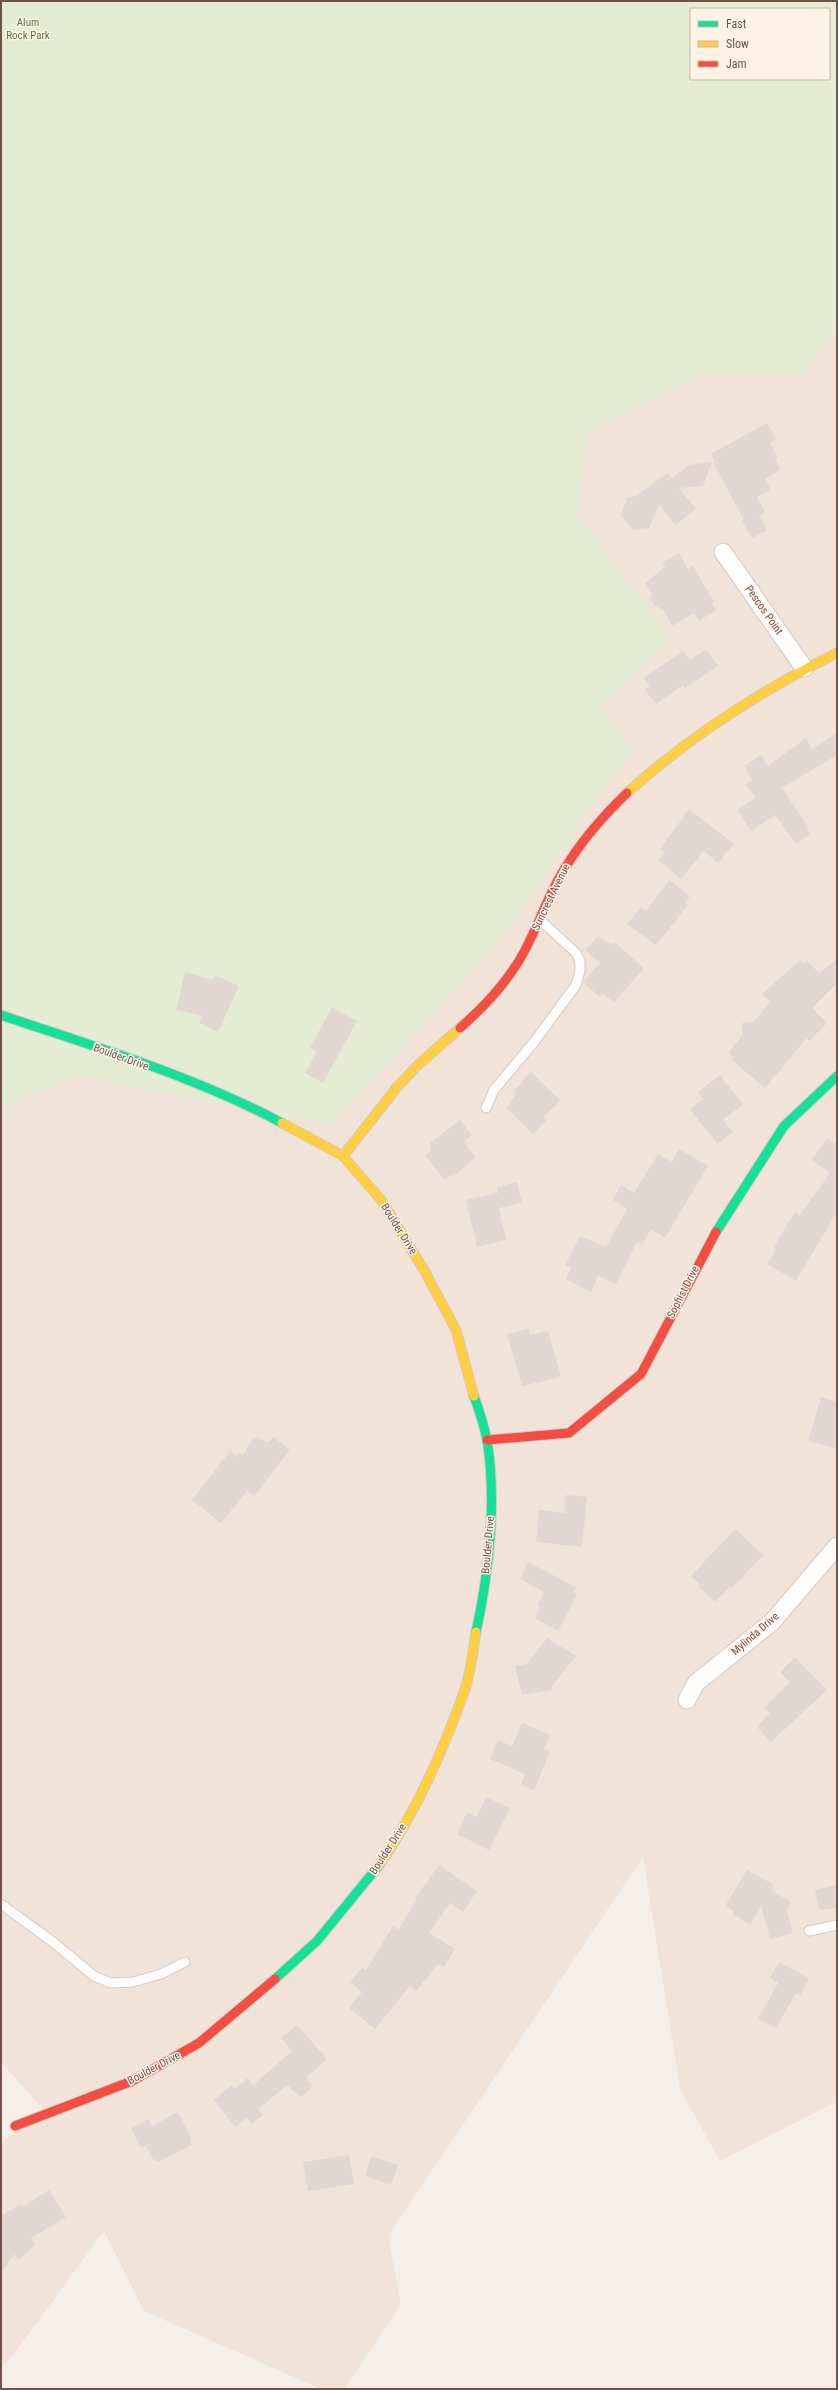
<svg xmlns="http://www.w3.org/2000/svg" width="838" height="2390" font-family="'Roboto Condensed',sans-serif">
<rect width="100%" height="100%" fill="#f6efe8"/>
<path fill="#f1e3d8" d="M837 327V2102L720 2161 680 2089 643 1857 388 2236 401 2305 344 2389H321L144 2311 104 2231 8 2362 1 2366V2144L42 2108 1 2062V1107L81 1076 331 1125 498 943 632 749 600 705 671 639 577 515 588 433 701 375 802 376Z"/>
<path fill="#e4ecd3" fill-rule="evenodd" d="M1 1H837V327L802 376 701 375 588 433 577 515 671 639 600 705 632 749 498 943 331 1125 81 1076 1 1107ZM691 9H829V79H691Z"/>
<path fill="#e2d6d0" d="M767 423 776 439 770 443 778 458 775 459 780 470 765 479 771 490 757 497 765 512 759 515 767 530 752 538 742 521 744 520 713 462H715L711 454Z
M712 462 703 486 679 488 696 509 675 525 659 505 649 528 632 530 621 515 627 498 636 496 668 473 672 478 689 465Z
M679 553 688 569 693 566 714 602 712 603 716 610 699 621 694 613 672 626 664 611 654 605 649 597 652 594 645 583 665 567 662 563Z
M706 649 718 666 685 688 683 685 656 704 645 690 650 686 644 678 683 651 690 660Z
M837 733V755L782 788 808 827 807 829 811 834 796 844 775 815 751 831 737 810 755 798 746 784 752 780 744 766 761 755 768 766 806 738 812 749Z
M689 809 734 844 718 863 704 851 681 879 658 860 665 853 660 849Z
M669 880 690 896 685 902 688 905 656 945 627 924 641 907 646 911Z
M598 936 612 945 614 942 644 968 614 1002 603 994 600 997 583 982 600 963 585 950Z
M837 959V983L812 1008 827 1023 809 1041 807 1038 765 1088 732 1060 734 1058 728 1053 743 1035 742 1023 754 1021 770 1002 762 994 800 960 804 964 807 961 819 973Z
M185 972 213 980 215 975 239 986 218 1032 199 1023 202 1016 176 1010Z
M332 1007 357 1021 323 1083 305 1073 317 1052 310 1048Z
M531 1072 560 1100 544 1117 547 1120 533 1134 506 1108 516 1094 514 1091Z
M720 1075 743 1104 723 1120 733 1132 717 1144 690 1109 703 1099 698 1092Z
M460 1120 472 1135 464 1142 476 1158 452 1177 451 1175 445 1180 425 1155 430 1151V1143Z
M827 1138 837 1144V1212L796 1281 767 1264 776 1249 773 1248 795 1212 800 1215 830 1173 812 1160Z
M679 1149 708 1166 665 1238 651 1229 642 1245 637 1242 616 1284 598 1276 591 1292 566 1279 571 1268 565 1265 580 1236 606 1247 627 1209 613 1200 621 1185 634 1193 658 1154 672 1162Z
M517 1182 522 1203 499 1208 506 1240 477 1247 466 1200 498 1193 497 1187Z
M528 1329 530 1335 548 1331 561 1377 522 1386 507 1334Z
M821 1397 837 1402V1449L808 1441Z
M258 1437 268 1443 273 1437 290 1450 254 1496 247 1491 221 1523 192 1500 230 1451 237 1457 240 1453 243 1455 253 1438Z
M566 1495 587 1497 582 1547 536 1542 539 1510 565 1513Z
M735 1529 763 1555 733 1587H729L715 1602 698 1586 700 1584 691 1576Z
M528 1562 576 1587 574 1592 577 1594 558 1631 535 1618 540 1607 537 1606 544 1592 520 1579Z
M547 1638 576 1656 552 1686V1690L522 1695 515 1666 527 1664Z
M795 1657 827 1690 771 1742 757 1727 770 1713 764 1708 790 1682 780 1672Z
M522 1723 550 1735 544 1749 550 1752 534 1790 521 1785 525 1774 490 1759 498 1740 512 1746Z
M486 1797 510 1808 489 1850 457 1834 467 1812 477 1817Z
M439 1865 477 1891 463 1912 450 1903 429 1933 455 1949 444 1967 438 1964 416 1991 410 1986 375 2029 349 2008 362 1992 350 1982 363 1967 366 1970 393 1926 398 1930 417 1899 415 1898Z
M747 1870 774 1885 771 1890 791 1902 787 1910 793 1933 770 1939 761 1906 750 1925 733 1914 734 1911 725 1906Z
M837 1885V1908L819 1910 815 1890Z
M779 1962 809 1978 800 1996 796 1993 776 2028 758 2019 778 1983 770 1978Z
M297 2025 327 2059 306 2078 313 2086 301 2097 287 2085 258 2109 263 2115 252 2124 247 2118 235 2127 214 2100 232 2085 235 2088 248 2078 253 2085 292 2051 281 2038Z
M178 2112 192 2140 190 2141 192 2145 158 2162 156 2159 154 2161 146 2146 141 2148 131 2128 149 2119 152 2126Z
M349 2155 354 2184 308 2191 303 2162Z
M372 2156 398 2165 391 2185 365 2176Z
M49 2190 66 2217 31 2238 36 2244 19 2260 14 2254 1 2274V2216L20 2204 22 2207Z"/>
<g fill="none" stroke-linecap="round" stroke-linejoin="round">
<defs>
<path id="lane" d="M486 1108 494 1090 534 1042 576 985 580 971V961L576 953 539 919
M2 1905 53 1942 94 1976 111 1983 133 1982 161 1974 185 1962
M809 1931 837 1925"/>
<path id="street" d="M723 552 804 668
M687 1700 696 1683 772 1622 837 1546"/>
<path id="fast" d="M1 1015C95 1047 194 1076 282 1123
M716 1232 784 1126 837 1076
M474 1396C479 1410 484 1425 487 1440 497 1500 489 1573 476 1632
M275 1979 317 1941 380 1864"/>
<path id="slow" d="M627 793C691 735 760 691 837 653
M282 1123 343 1156 382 1201 424 1270 456 1330 474 1396
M343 1156 398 1086 419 1064 460 1028
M380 1864C416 1812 444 1749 465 1689 471 1671 473 1651 476 1632"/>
<path id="jam" d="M460 1028C485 1006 508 982 524 952 538 926 547 898 562 873 579 844 603 816 627 793
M487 1440 569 1433 641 1374 716 1232
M15 2126 132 2081 199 2043 275 1979"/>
</defs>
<use href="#lane" stroke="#d4cac5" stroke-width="11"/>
<use href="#street" stroke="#d4cac5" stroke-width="19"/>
<use href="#fast" stroke="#d4cac4" stroke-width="11"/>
<use href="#slow" stroke="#d4cac4" stroke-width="11"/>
<use href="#jam" stroke="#d4cac4" stroke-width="11"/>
<use href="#lane" stroke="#fefdfc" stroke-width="9"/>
<use href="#street" stroke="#fefdfc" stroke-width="17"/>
<use href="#fast" stroke="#16e098" stroke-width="9"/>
<use href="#slow" stroke="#ffcf43" stroke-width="9"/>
<use href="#jam" stroke="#f24e42" stroke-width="9"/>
</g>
<g text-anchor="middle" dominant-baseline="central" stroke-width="3" stroke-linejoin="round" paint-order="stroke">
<g font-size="11" fill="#597842" stroke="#fff3e8">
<text x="28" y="22">Alum<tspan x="28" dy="13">Rock Park</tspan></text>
</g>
<g font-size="11" fill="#735249" stroke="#fff3e8">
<text transform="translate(764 610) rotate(55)">Pescos Point</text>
<text transform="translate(551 897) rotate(-64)">Suncrest Avenue</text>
<text transform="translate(121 1057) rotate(20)">Boulder Drive</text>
<text transform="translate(399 1229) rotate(58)">Boulder Drive</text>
<text transform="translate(683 1292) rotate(-63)">Sophist Drive</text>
<text transform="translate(488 1545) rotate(-85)">Boulder Drive</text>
<text transform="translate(755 1634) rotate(-41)">Mylinda Drive</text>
<text transform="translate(388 1849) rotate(-57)">Boulder Drive</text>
<text transform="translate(154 2068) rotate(-28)">Boulder Drive</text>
</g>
</g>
<rect width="838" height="2390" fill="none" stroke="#735249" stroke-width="4"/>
<rect x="690" y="8" width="140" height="72" fill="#fff3e8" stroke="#c7b3a8"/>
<rect x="698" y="21" width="20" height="6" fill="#16e098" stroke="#c7b3a8"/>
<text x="726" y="28" font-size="12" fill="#735249">Fast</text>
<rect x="698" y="41" width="20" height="6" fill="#ffcf43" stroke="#c7b3a8"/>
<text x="726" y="48" font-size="12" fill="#735249">Slow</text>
<rect x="698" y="61" width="20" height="6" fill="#f24e42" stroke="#c7b3a8"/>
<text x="726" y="68" font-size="12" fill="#735249">Jam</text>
</svg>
